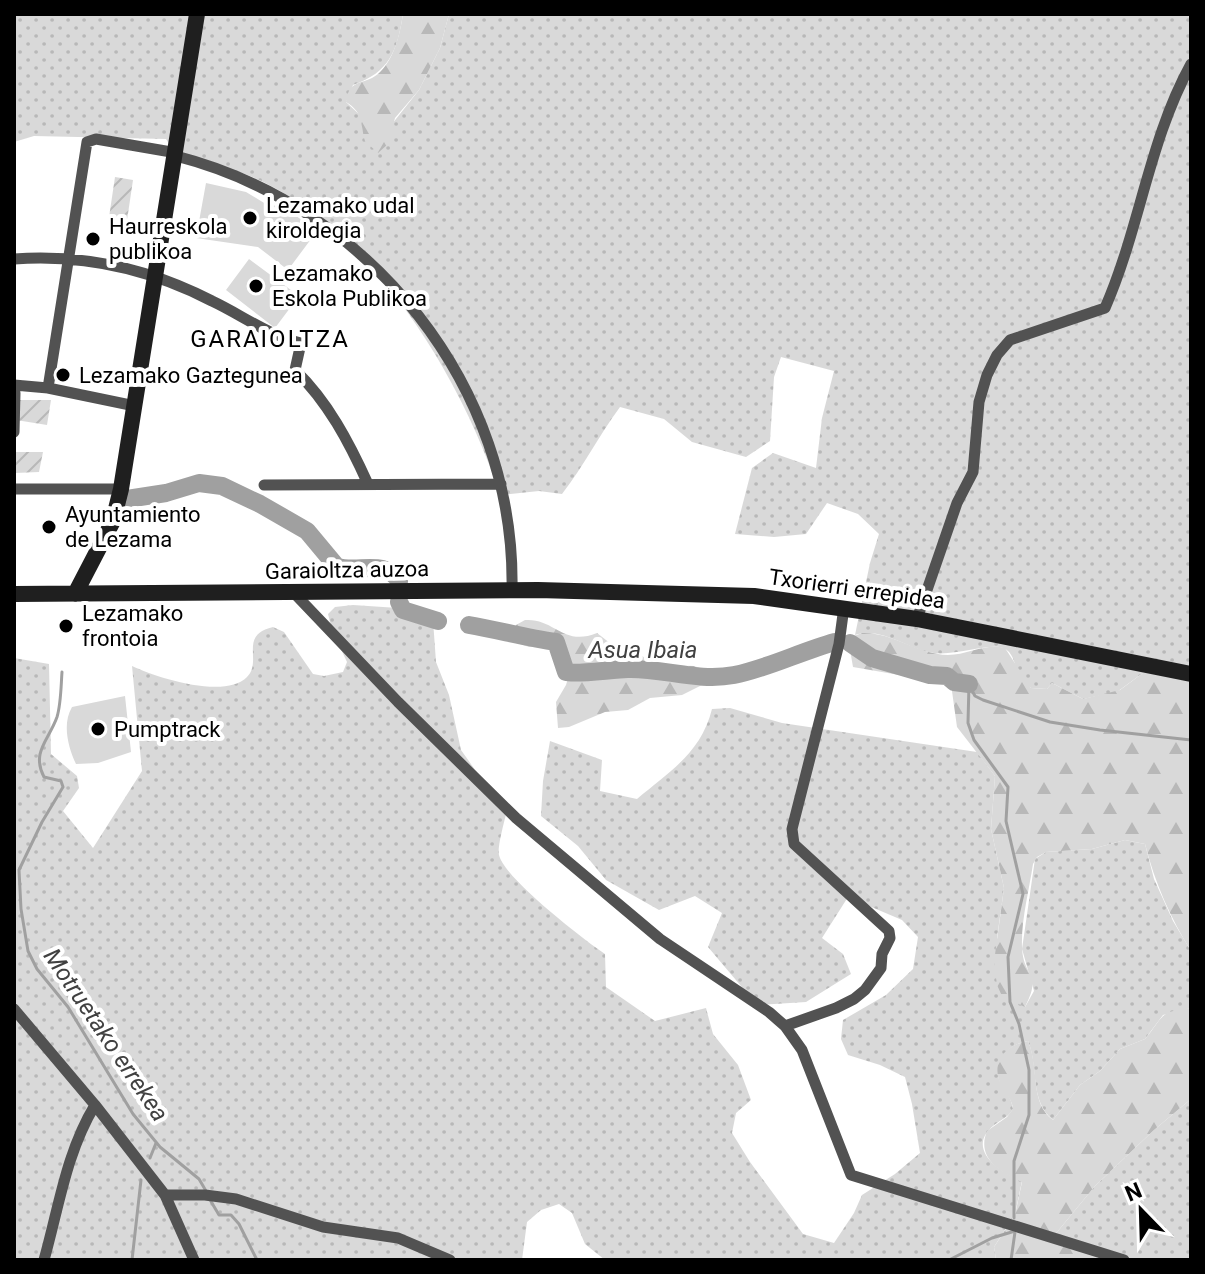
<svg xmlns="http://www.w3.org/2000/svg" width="1205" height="1274" font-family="Roboto,sans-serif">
<defs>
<pattern id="grass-dots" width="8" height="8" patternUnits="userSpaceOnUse" patternTransform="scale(2)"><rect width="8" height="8" fill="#d9d9d9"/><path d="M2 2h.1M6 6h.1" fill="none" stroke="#b8b8b8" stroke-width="1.8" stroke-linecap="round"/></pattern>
<pattern id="forest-firs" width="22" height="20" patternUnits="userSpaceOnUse" patternTransform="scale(2)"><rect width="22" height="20" fill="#d9d9d9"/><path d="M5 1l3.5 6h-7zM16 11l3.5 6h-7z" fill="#b8b8b8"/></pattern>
<pattern id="garden-furrows" width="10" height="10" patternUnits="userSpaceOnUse" patternTransform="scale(2)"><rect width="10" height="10" fill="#d9d9d9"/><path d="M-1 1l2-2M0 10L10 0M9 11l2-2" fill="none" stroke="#b8b8b8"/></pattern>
</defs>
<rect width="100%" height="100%" fill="#fff"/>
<path fill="url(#grass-dots)" d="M14 14H403C397 51 390 72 353 85L346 102 362 117 363 133 392 124 419 90 440 48 449 14H1191V674L1147 670 1117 692 1083 699 1052 683 1047 689 1031 688C1027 684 1022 679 1019 674 1014 665 1014 652 1003 648 990 643 955 656 934 653 908 650 882 626 855 635L870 563 879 534 858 514 827 503 806 534 774 537 735 534 752 468 773 453 816 468 822 418 834 371 781 357 774 377 770 441 746 457 692 442 664 419 620 407C599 435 584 466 562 494L539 491 500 495C461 375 368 222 245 174 224 166 200 163 179 160L166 139 34 136 14 142Z
M353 605 398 608 403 612 433 620 436 662 449 695 461 750 478 774 508 805C506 817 497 845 499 855 504 878 583 939 605 954L606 987 655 1021 706 1008 713 1034 738 1065 751 1100 736 1113 732 1133 750 1162 803 1234 834 1243 854 1213 862 1195 895 1174 920 1153 912 1104 905 1077 880 1065 848 1055 841 1039 843 1020 886 995 913 969 918 937 902 920 848 897 822 938 843 954 851 974 806 1002 757 1005 708 947 722 913 695 896 659 910 606 880 578 846 541 816 543 781 550 741 602 760 600 791 637 799C670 771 701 753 712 709L730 708 782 723 977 752 995 776 991 829 1004 888 997 938 1025 1007 1034 991 1022 949 1035 859 1046 852 1092 849 1125 840 1145 844 1154 879 1173 921 1191 951V1008L1163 1015 1145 1039 1120 1049 1100 1071 1080 1085 1053 1120C1029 1100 1039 1068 1028 1041 1019 1043 1010 1046 1005 1054 986 1081 1010 1085 1013 1109 1008 1118 1001 1119 993 1126 965 1150 1001 1173 1022 1181L1015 1214 994 1247 996 1260H605L585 1244 572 1213 559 1204 541 1210 527 1222 522 1260H14V658L49 664 51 754 77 776 79 788 63 811 93 848 142 771 132 666C155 677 225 700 247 677 263 661 238 635 273 627L284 632 313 674 324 676 343 672 347 662 332 630 328 614 335 607Z
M1191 1099V1260H1122L1053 1237 1095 1186 1154 1130Z"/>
<path fill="url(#forest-firs)" d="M403 14H449L440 48 419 90 395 118 388 144 378 153 365 141C360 123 364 113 346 102 349 78 363 86 378 74 394 60 400 34 403 14Z
M525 620C555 618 563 647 597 633L615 647 636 652 656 665 694 666 715 673 706 683 682 695 650 698 628 710 605 712 569 727 558 728 556 702 566 685 569 675 562 670 556 647H529L517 643 513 634 516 625Z
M862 633C893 632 917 654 948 655 968 655 985 643 1005 648L1031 688 1047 689 1052 683 1083 699 1120 690 1147 670 1191 674V951C1170 917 1155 883 1145 844L1125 840 1092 849 1046 852 1037 857 1033 864C1029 891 1021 920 1022 947 1023 978 1043 972 1025 1007L1002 996 997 985 994 962 1004 888 991 829 995 776 957 727 951 684 853 667 849 644 854 636Z
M1191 1008V1099L1154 1130 1095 1186 1053 1237 1122 1260H996L994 1247 1015 1215 1022 1182C1000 1172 976 1158 987 1131L1007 1117 1013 1109C1012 1098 1005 1094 1001 1085 990 1062 1005 1045 1028 1041 1040 1069 1029 1102 1053 1120L1080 1085 1100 1071 1120 1049 1145 1039C1163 1018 1158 1011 1191 1008Z"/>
<path fill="url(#garden-furrows)" d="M115 177 133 180 126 227 108 224Z
M17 400H51L47 425 16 420Z
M15 452H43L39 472 15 473Z"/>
<path fill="#d9d9d9" d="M206 183 246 192 269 206 281 205 317 231 288 270 258 247 196 238Z
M249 259 299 296 275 328 226 290Z
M125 696 131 752 98 763 76 764C68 747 62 724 72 707Z"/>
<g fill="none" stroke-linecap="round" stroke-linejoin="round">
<path stroke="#a0a0a0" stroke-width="3" d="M62 672C61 686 61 704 57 717 49 740 31 752 44 777L61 781 63 787 42 822 19 870 21 909 28 951 37 969 68 1007 133 1114 160 1147 199 1179 206 1191
M969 684 968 723 974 740 1008 787 1006 821 1023 894 1008 957 1010 1002 1019 1024 1029 1070V1115L1014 1161V1218
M970 687 975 696 983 700 1050 722 1100 730 1191 740
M150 1158 156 1143
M209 1198 219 1215H231L239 1224 257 1260
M132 1260 141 1180
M949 1260 992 1238 1015 1231
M1011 1260 1015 1232"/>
<path stroke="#a0a0a0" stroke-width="18" d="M127 499 166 493 199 483 222 486 260 504 307 531 337 567C358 573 386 559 399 581
M399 602 403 610 438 621
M469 625C498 630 527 638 556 642L566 672C576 675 614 669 628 669 663 668 698 682 734 675 766 669 802 651 835 642
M850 643 872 658 930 675 947 676 954 682 969 684"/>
<path stroke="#525252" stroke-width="11" d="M176 156C371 206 516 388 512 590
M14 259C83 254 150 269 212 301 242 315 269 336 301 343L295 370C328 402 349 442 368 484
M14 385 48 388 135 406
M48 388 87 142 96 139 177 153
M14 432 15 393
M264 485 501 484
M14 489H121
M294 593 398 702 516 818 660 939 769 1012 785 1026 802 1050 851 1175 1124 1260
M917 619 957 503 973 472 979 402 987 375 997 355 1010 340 1105 308C1140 228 1149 140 1191 64
M14 1009 95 1105 165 1195 194 1260
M785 1026 836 1008 854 999 865 990 881 968 882 954 890 938 889 931 794 844 792 829 839 644 844 607
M165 1195H205L236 1199 323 1227 398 1238 450 1260
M44 1260C59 1207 66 1153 95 1105"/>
<path stroke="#1f1f1f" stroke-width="16" d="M14 594 538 590 754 596 917 619 1191 674
M75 594 113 521 121 489 197 14"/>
</g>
<g fill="#000" stroke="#fff" stroke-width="3">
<circle cx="250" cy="218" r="8"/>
<circle cx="93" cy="239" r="8"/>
<circle cx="256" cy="286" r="8"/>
<circle cx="63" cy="375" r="8"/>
<circle cx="49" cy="527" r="8"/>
<circle cx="66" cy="626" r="8"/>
<circle cx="98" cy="729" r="8"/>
</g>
<g text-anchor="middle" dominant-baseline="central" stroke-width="8" stroke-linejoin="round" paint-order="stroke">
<g font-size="22" fill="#000" stroke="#fff" text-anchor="start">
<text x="266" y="205">Lezamako udal<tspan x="266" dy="25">kiroldegia</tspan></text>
<text x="109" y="226">Haurreskola<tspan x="109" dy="25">publikoa</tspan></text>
<text x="272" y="273">Lezamako<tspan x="272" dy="25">Eskola Publikoa</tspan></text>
<text x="79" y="375">Lezamako Gaztegunea</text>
<text x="65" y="514">Ayuntamiento<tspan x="65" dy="25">de Lezama</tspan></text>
<text x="82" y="613">Lezamako<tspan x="82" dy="25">frontoia</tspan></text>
<text x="114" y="729">Pumptrack</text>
</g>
<g font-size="22" fill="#000" stroke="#fff">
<text transform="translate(347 570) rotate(-1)">Garaioltza auzoa</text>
<text transform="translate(857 589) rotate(8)">Txorierri errepidea</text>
</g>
<g font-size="24" letter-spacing="2" fill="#000" stroke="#fff">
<text x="270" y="339">GARAIOLTZA</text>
</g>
<g font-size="24" font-style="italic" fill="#414141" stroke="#fff">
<text x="643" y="650">Asua Ibaia</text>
<text transform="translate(106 1035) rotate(56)">Motruetako errekea</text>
</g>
</g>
<rect width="1205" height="1274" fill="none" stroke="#000000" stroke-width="32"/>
<g transform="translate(1141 1210) rotate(337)" stroke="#ffffff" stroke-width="6" paint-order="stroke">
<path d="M0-6L14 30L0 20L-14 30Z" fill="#000000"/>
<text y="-12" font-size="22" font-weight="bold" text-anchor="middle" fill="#000000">N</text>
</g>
</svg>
